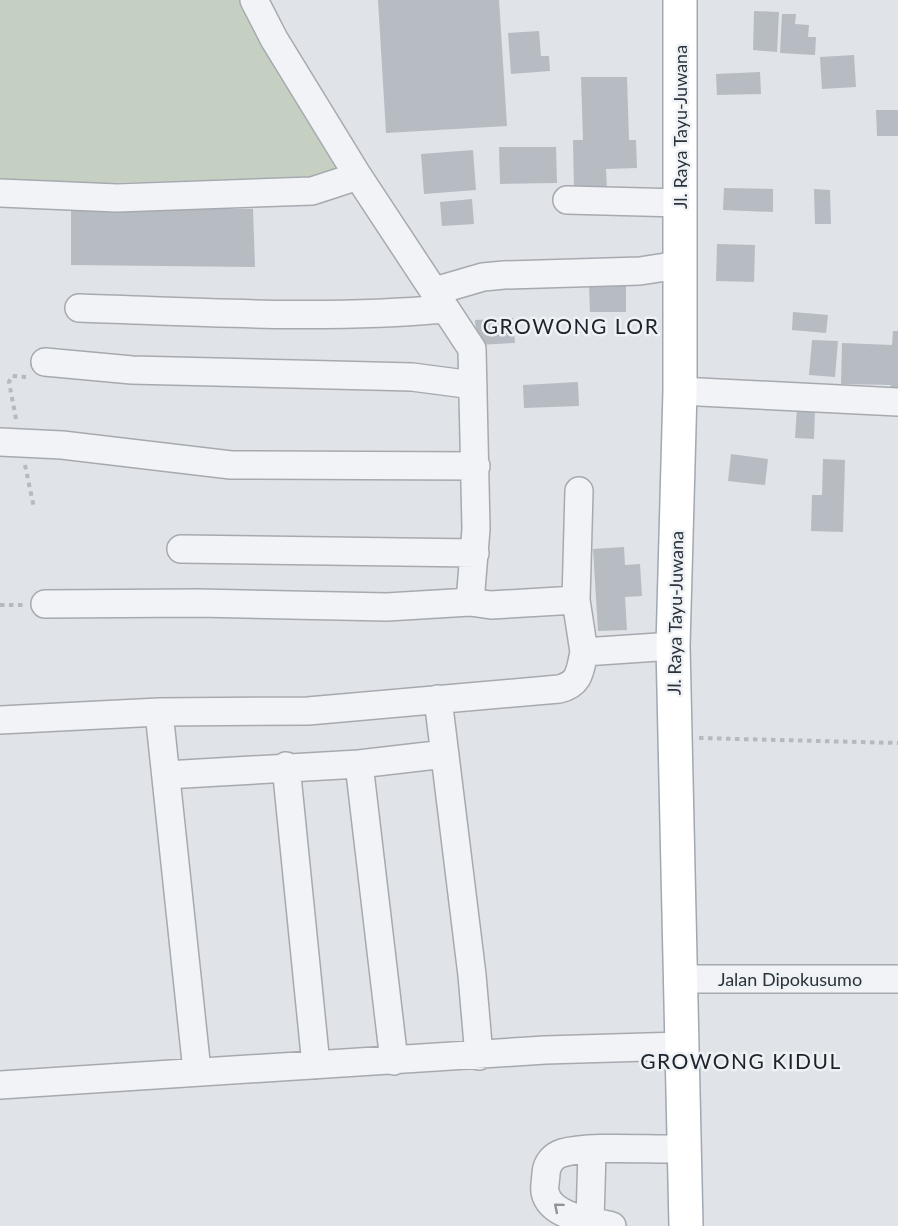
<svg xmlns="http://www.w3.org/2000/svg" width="898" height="1226" font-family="Lato,sans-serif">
<rect width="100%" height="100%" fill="#e0e3e7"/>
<path fill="#c6d0c2" d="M0 0H249L358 176 0 186Z"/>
<path fill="#b7bcc3" d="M378 0H499L507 126 386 133Z
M754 11 779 12 777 52 753 50Z
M782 14H796L795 24 809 25 808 37H816L815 55 780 53Z
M539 31 541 56H549L550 71 511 74 508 33Z
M854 55 856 87 822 89 820 57Z
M760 72 761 94 717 95 716 74Z
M581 77H627L629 140H636L637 168 606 169 607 189 574 190 573 140H583Z
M876 110H898V136H877Z
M499 147H556L557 183 500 184Z
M473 150 476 190 424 194 421 154Z
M724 188 773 189V212L723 210Z
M814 189 830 190 831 224H815Z
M472 199 474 224 442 226 440 202Z
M71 209H253L255 267 71 265Z
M717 244 755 245 754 282 716 281Z
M589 285H626V312H590Z
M793 312 828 315 826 333 792 330Z
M513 318 515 343 477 345 475 320Z
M893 331H898V388H890L891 385 841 384 842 343 892 345Z
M812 340 838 341 835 377 809 375Z
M578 382 579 406 524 408 523 385Z
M797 407 815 408 814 439 795 438Z
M731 454 768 459 765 485 728 481Z
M823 459 845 460 843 532 811 531 812 495H822Z
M624 547 625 565 640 564 642 596 625 597 627 630 598 631 593 549Z"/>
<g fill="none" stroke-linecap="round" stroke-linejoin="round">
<defs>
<path id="minor" d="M254 0 274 39 358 176 472 349 476 529 470 602 491 605 576 600
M0 193 117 198 312 191 358 176
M567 200 680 203
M435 291 483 277 504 275 640 271 679 265
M79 308C201 312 322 320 444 309
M45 362 132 370 412 377 473 385
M680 391 898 402
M0 442 62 445 231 465 476 466
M579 491 576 600 584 652
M181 549 475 553
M45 604 198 603 387 607 470 602
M438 699 472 975 479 1056
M159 712 197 1071
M0 720 159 712 308 711 559 689C580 684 580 671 584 652L673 646
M359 764 394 1061
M286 766 316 1065
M166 775 359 764 445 754
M681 979H898
M0 1085 545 1050 681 1046
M590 1221 592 1151
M612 1226C592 1221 550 1217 545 1192 544 1186 546 1179 546 1173 547 1163 553 1156 562 1153 589 1145 653 1150 683 1149"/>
<path id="major" d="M680 0V391L673 646 686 1226"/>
</defs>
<use href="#minor" stroke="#a6aab0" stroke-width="30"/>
<use href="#major" stroke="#a0a8b1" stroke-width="36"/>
<path stroke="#b6b9be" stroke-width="4" stroke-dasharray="4.5 4.5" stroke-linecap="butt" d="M16 419 9 382 12 376 26 377
M25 465 34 508
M0 605H23
M699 738 898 743"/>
<use href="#minor" stroke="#f2f3f6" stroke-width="27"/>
<use href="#major" stroke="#fff" stroke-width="33"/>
</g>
<defs><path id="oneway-chevron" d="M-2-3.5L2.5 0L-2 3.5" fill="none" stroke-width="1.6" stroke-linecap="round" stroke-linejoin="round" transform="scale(1.5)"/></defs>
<use stroke="#8e9299" href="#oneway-chevron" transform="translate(558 1207) rotate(-140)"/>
<g text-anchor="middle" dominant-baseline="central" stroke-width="5" stroke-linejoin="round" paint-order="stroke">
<g font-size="18" fill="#2a323c" stroke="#eff2f5">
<text transform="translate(680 127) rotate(-90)">Jl. Raya Tayu-Juwana</text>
<text transform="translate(675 613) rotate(-89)">Jl. Raya Tayu-Juwana</text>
<text x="790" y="979">Jalan Dipokusumo</text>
</g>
<g font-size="21" letter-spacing="1.5" fill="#1c232d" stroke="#eff2f5">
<text x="571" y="325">GROWONG LOR</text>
<text x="741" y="1060">GROWONG KIDUL</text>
</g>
</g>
</svg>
